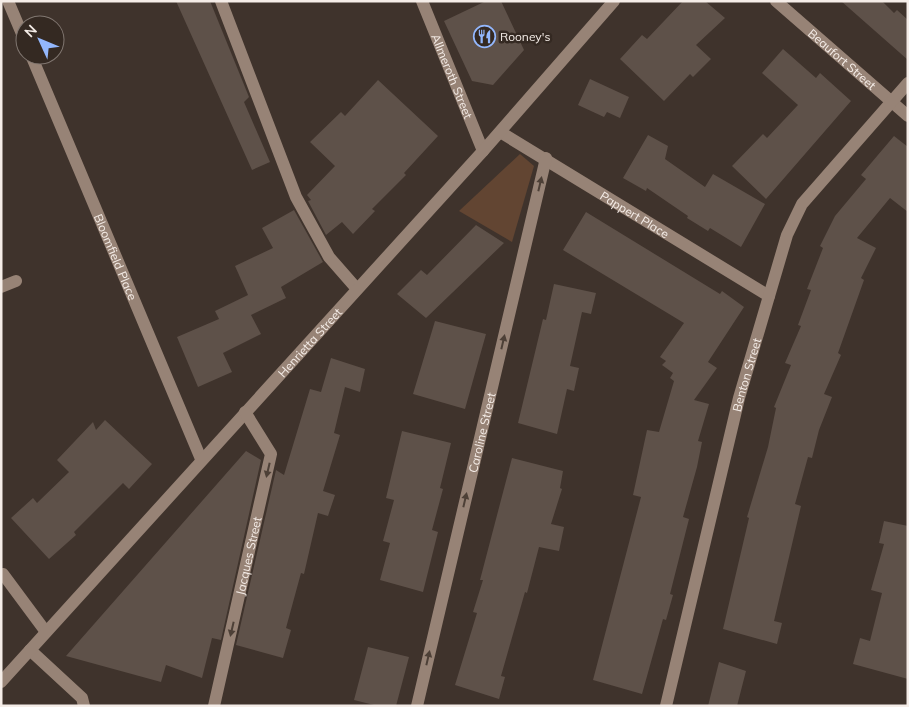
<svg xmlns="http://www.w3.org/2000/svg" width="909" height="707" font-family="Mulish,sans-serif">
<rect width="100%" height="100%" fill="#3f332c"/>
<path fill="#624532" d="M520 154 534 166 512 242 459 211Z"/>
<path fill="#5e5149" d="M176 1H210L249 97 244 102 270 162 252 170Z
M486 1H501L524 50 493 85 472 81 444 21Z
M683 1H705L725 18 696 45 711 59 693 77 690 74 664 101 620 59 642 35 647 39Z
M841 1H882L894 13 897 10 908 20V60Z
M783 49 816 78 820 73 851 101 766 199 732 166 763 134 767 138 798 105 762 73Z
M590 79 629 97 620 118 607 112 604 117 578 105Z
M378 80 438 136 404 173 406 175 372 209 375 211 353 234 342 222 326 235 308 201 311 200 307 195 335 166 310 142 341 112 345 116Z
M648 135 668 146 665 159 705 187 713 174 765 204 741 247 710 228 708 231 687 218 688 216 647 188 646 191 623 178Z
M894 136 908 147V212L890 198 857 238 876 248 861 278 864 280 838 353 841 355 824 394 832 397 819 430 812 458 808 457 795 504 801 506 774 621 782 623 777 644 723 629 749 518 747 517 768 447 776 408 774 407 791 365 785 363 801 326 798 325 811 290 807 289 823 248 820 246 835 216 866 179 861 175Z
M294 210 323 262 281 287 286 298 251 315 261 334 223 353 232 372 198 387 177 337 219 319 215 311 248 295 235 266 273 248 262 228Z
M586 212 720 294 722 291 744 307 708 362 717 368 694 400 709 404 698 441 702 442 697 467 683 517 689 519 670 594 673 595 666 620 663 619 642 694 593 680 641 497 633 495 647 430 659 432 674 381 670 378 673 373 662 365 666 361 660 357 684 323 563 250Z
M476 225 504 243 426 318 397 294 421 270 427 275Z
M554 284 596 293 591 314 582 312 570 366 579 368 574 391 567 389 557 434 518 423 543 319 546 320Z
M435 321 486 334 465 409 413 394Z
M331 358 365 369 360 392 345 387 334 433 340 435 323 491 335 495 328 516 318 513 304 574 301 573 286 628 291 630 283 658 236 645 276 470 284 475 310 389 321 392Z
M105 420 152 464 129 489 123 483 74 532 76 535 49 559 11 518 33 498 37 503 69 472 57 460 93 422 96 430Z
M402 431 451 443 440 488 443 489 432 530 438 532 423 592 380 580 390 543 383 541 394 500 386 498Z
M246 451 261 460 221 640 212 638 202 678 166 665 161 682 66 656Z
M512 458 563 471 560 488 562 489 551 524 564 527 559 551 539 547 527 593 525 592 501 676 505 677 499 699 455 685 477 613 473 612 483 580H480Z
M884 521 908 526V679L853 664 860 638 870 641 882 593 871 590 884 544 879 543Z
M368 647 409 657 396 706H378L354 700Z
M719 662 746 671 737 706H708Z"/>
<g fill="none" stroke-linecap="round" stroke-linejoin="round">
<g stroke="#978376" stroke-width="12">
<path d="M8 1 25 41"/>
<path d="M221 1 296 197 329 257 357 289"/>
<path id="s1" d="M422 1 483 151"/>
<path id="s2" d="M776 1 908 116"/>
<path id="s3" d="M31 55 201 459"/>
<path id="s4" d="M500 132 769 296"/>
<path d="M1 287 16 281"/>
<path d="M3 574 46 632"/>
<path d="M30 650 82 698 84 706"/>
<path id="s5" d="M1 682 483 151 614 1"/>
<path id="s6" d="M214 706 271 454 245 412"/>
<path id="s7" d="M417 706 546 158"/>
<path id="s8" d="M666 706 739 398 787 235 802 204 908 83"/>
</g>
</g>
<defs><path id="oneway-solid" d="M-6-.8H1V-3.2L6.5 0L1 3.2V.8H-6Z" transform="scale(1.25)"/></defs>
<g fill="#4d4037">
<use href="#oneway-solid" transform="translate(540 184) rotate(-77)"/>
<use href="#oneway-solid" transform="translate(503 342) rotate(-77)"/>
<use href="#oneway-solid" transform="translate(268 470) rotate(103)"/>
<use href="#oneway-solid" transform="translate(465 500) rotate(-77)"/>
<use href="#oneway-solid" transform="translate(232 629) rotate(103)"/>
<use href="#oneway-solid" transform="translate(428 658) rotate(-77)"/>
</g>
<defs>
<symbol id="restaurant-ring" viewBox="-11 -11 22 22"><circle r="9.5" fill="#342922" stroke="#93b7fd" stroke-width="1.5"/><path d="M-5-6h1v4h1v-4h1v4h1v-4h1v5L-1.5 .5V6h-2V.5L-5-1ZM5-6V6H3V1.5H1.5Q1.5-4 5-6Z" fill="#93b7fd"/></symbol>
</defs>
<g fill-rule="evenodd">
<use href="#restaurant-ring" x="472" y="24" width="25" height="25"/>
</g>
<g text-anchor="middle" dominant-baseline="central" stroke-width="5" stroke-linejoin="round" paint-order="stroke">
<g font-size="12" fill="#f5ede8" stroke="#342922" text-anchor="start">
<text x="500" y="36">Rooney's</text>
</g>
<g font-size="12" fill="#f5ede8" stroke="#342922">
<text stroke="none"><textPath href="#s2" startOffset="88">Beaufort Street</textPath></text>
<text stroke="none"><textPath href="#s1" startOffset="81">Allmeroth Street</textPath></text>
<text stroke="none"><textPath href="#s4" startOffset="158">Pappert Place</textPath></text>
<text stroke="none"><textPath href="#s3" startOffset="219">Bloomfield Place</textPath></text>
<text stroke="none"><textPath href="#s5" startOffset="459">Henrietta Street</textPath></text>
<text stroke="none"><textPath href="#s8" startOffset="341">Benton Street</textPath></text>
<text stroke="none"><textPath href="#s7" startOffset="281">Caroline Street</textPath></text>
<text stroke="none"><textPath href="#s6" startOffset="154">Jacques Street</textPath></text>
</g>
</g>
<rect width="909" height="707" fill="none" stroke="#f5ede8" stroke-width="5"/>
<g transform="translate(40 40) rotate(314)"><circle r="24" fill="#342922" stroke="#817771"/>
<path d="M0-4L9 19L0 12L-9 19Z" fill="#93b7fd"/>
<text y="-8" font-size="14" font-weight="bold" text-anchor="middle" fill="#f5ede8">N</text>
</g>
</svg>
